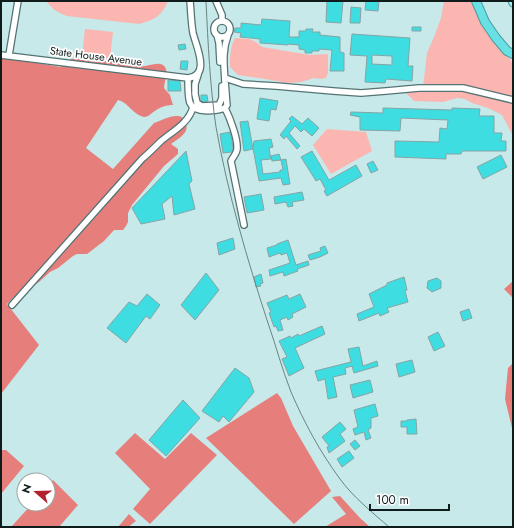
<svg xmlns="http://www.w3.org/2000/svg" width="514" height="528" font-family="Jost,sans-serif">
<rect width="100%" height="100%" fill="#c7e9e9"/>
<path fill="#fcb6b1" d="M46 1H168C162 16 154 20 139 24L67 16C58 13 52 9 46 1Z
M444 1H474L505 49 513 65V136L502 115 488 108 472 103 465 99 457 98 443 102 414 101 406 93 405 88 423 87 427 53 434 37 441 18Z
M85 29 113 32 110 59 82 56Z
M235 38 249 39 256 42 262 47 310 55 328 54V73L326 78 322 79 314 78 301 82 287 83 265 79 238 75 230 67C230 57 230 46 235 38Z
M327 129 366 132 372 151 331 174 313 145Z"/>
<path fill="#e67f7c" d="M1 57 61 67C69 53 84 61 97 62 105 62 113 59 121 60 127 61 133 65 139 66 146 68 156 61 163 65 170 70 164 81 164 88L170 95 173 105C167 105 160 107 155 111 151 113 149 117 144 117 133 115 128 102 118 100L86 148 113 169 154 123C160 121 171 115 178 116 182 116 184 119 185 122 191 132 179 138 171 144L178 149V154L164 166 132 205 128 213V222L126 226 123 230H114L104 241 87 254H77L73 256 58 268 50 272 39 282 23 291 21 290 7 304 39 345 1 394Z
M513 281V298L504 289Z
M513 363V452L512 446V428L505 399 508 368Z
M277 393 281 398 293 426 331 491 294 524 206 438Z
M135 433 165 459 191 433 217 455 150 524 133 509 150 489 115 453Z
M1 450H6L24 466 1 494Z
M53 480 78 505 59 527H11L32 504H48V486Z
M340 496 360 518 370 527H325L346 514 332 497Z
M129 514 136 521 128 527H118Z"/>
<path fill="#3ddde1" stroke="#85a5a5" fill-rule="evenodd" d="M327 1H343L341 23 326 22Z
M366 1H379L378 11 365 10Z
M351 7 361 8 360 23H350Z
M262 19 290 21 289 37H299V31H306V29H313L312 32H320V35L340 37V52L344 53V71H330L332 50 319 49V51H312V53H305V50L299 49V45L288 44V45L260 43V39L240 37 241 33 234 32 235 28H241V23L261 25Z
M412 27H421V31H412Z
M352 34 410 38 408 66H413L412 81 386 79 385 83 365 82 367 56 350 55ZM372 55 392 56V65L372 64Z
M185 44 186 49 179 50 178 45Z
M181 61H188L187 70 180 69Z
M168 80 180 81 181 91H168Z
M201 95H207L208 101 203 102 201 101Z
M260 98 278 101 276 110 271 109 269 121 257 119Z
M383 108 452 110V108L480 109 479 116H494V133H502L501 141H506V151H462L461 154H446V159L395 157V141L439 142 440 128 447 129 448 120 401 118 400 131 360 130V117L350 115 351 112 383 113Z
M292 116 302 124 308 118 319 128 312 136 304 129 301 132 295 126 289 133 300 146 297 149 286 136 284 139 280 135 291 121 289 119Z
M248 121 253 149 244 151 240 122Z
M230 132 232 141 233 150 232 152 223 153 220 134Z
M271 139 273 147 269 148 271 159 261 160 263 174 280 172V170H283L281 160 286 159 290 184 283 185 281 178 259 181 253 148 254 141Z
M186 151 192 181 189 184 195 209 174 215 172 196 162 204 165 219 141 224 132 208Z
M312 151 329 180 356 165 362 176 327 196 324 191 326 190 320 179 316 181 301 157Z
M279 154 281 160 272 161 271 156Z
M501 155 507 167 483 179 477 167Z
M373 161 378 170 371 173 367 164Z
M302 192 304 200 292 202 293 206 288 207 286 202 275 204 274 197Z
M261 194 264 210 247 213 244 197Z
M233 238 235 249 219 255 217 243Z
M288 240 296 265 308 261 309 265 297 269 298 271 284 276 283 272 270 276 269 270 290 263 287 253 281 255 280 253 269 257 267 248 277 245V244Z
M325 246 328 253 320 257 310 260 308 255 321 251 320 248Z
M206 273 219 290 195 320 181 305Z
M261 274 263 283 260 284 261 286 256 287 254 277Z
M404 277 407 290 405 291 408 302 387 308 389 312 380 316 379 313 359 321 357 314 374 307 369 294 387 285V283Z
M437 278 441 281V288L432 292 427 288 428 281Z
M147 294 160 305 150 319 146 316 126 343 107 328 129 302 137 306Z
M300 294 306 307 292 314 293 317 288 320 287 317 280 320 283 330 278 331 276 326 274 327 269 313 271 312 267 303 287 295 289 299Z
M469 309 472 318 463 321 460 312Z
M322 326 325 334 295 348 304 368 289 376 282 359 287 357 279 341 290 336 291 338 298 334 299 336Z
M438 332 445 346 434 351 428 337Z
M359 347 363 366 377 361 378 366 354 373 352 366 345 368 346 374 333 377 337 397 328 399 325 379 318 381 315 371 351 362 348 349Z
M412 360 415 372 399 377 396 364Z
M235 368 249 378 254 392 229 422 223 416 219 422 202 411Z
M370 380 373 392 353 398 350 385Z
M183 400 200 418 166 456 149 440Z
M375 404 378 416 371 418V428L368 430 371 438 366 440 364 432 355 435 353 429 358 427 354 410Z
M416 419 417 434H407V427H401V421H407V420Z
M340 422 346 429 340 434 345 441 329 453 327 447 329 446 322 437Z
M355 440 360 446 355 450 350 444Z
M349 451 354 458 342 467 337 459Z"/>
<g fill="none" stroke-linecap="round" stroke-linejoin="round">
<defs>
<path id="minor" d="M216 1 222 15V21
M214 29a8 8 0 1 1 16 0a8 8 0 1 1-16 0Z
M217 35 219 43 220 62
M228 35C222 52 224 64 225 82 226 90 226 97 227 105L225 108C230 118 238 139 237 149 237 153 233 157 231 161L244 225
M1 55 188 78C211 76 196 46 193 33 191 22 191 11 190 1
M9 55 18 1
M198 75 195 84V94L197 103 202 106 219 105 222 98V86
M188 78C188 84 188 98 190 103 195 114 217 111 225 108
M225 78 243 84 276 86 333 91 361 93 386 91 419 88H463L513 100
M12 305 142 159C149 153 155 147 161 141 173 131 189 123 193 107"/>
<path id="major" d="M512 1 513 3"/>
<path id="highway" d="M476 1 485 22 496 38 507 51 513 54"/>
</defs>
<use href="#minor" stroke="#547373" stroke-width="8"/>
<use href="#major" stroke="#4a9b9d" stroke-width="9"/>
<use href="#highway" stroke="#4a9b9d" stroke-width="10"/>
<use href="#minor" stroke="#fff" stroke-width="5.5"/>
<use href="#major" stroke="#a5ecee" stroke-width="7"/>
<use href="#highway" stroke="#69e0e3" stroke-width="8"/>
<path stroke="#6c8383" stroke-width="1" d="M206 1C208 43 210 86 216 127 228 194 247 259 268 323 276 346 282 369 291 392 304 422 320 452 340 479 353 497 372 512 389 527"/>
</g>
<g text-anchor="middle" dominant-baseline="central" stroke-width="3.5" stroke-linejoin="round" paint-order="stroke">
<g font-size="11" fill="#101c1c" stroke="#fff">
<text transform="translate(96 56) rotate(7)">State House Avenue</text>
</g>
</g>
<rect width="514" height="528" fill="none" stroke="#101c1c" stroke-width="4"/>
<g transform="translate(36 492) rotate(290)"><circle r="19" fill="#ffffff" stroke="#9fa4a4"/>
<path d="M0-3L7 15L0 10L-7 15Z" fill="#b2212d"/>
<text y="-6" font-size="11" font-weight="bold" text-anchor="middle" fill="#101c1c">N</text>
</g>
<path d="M370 504v6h79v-6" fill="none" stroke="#101c1c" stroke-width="2"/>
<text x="376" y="504" font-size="12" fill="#101c1c" stroke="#ffffff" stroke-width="3" paint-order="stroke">100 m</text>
</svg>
